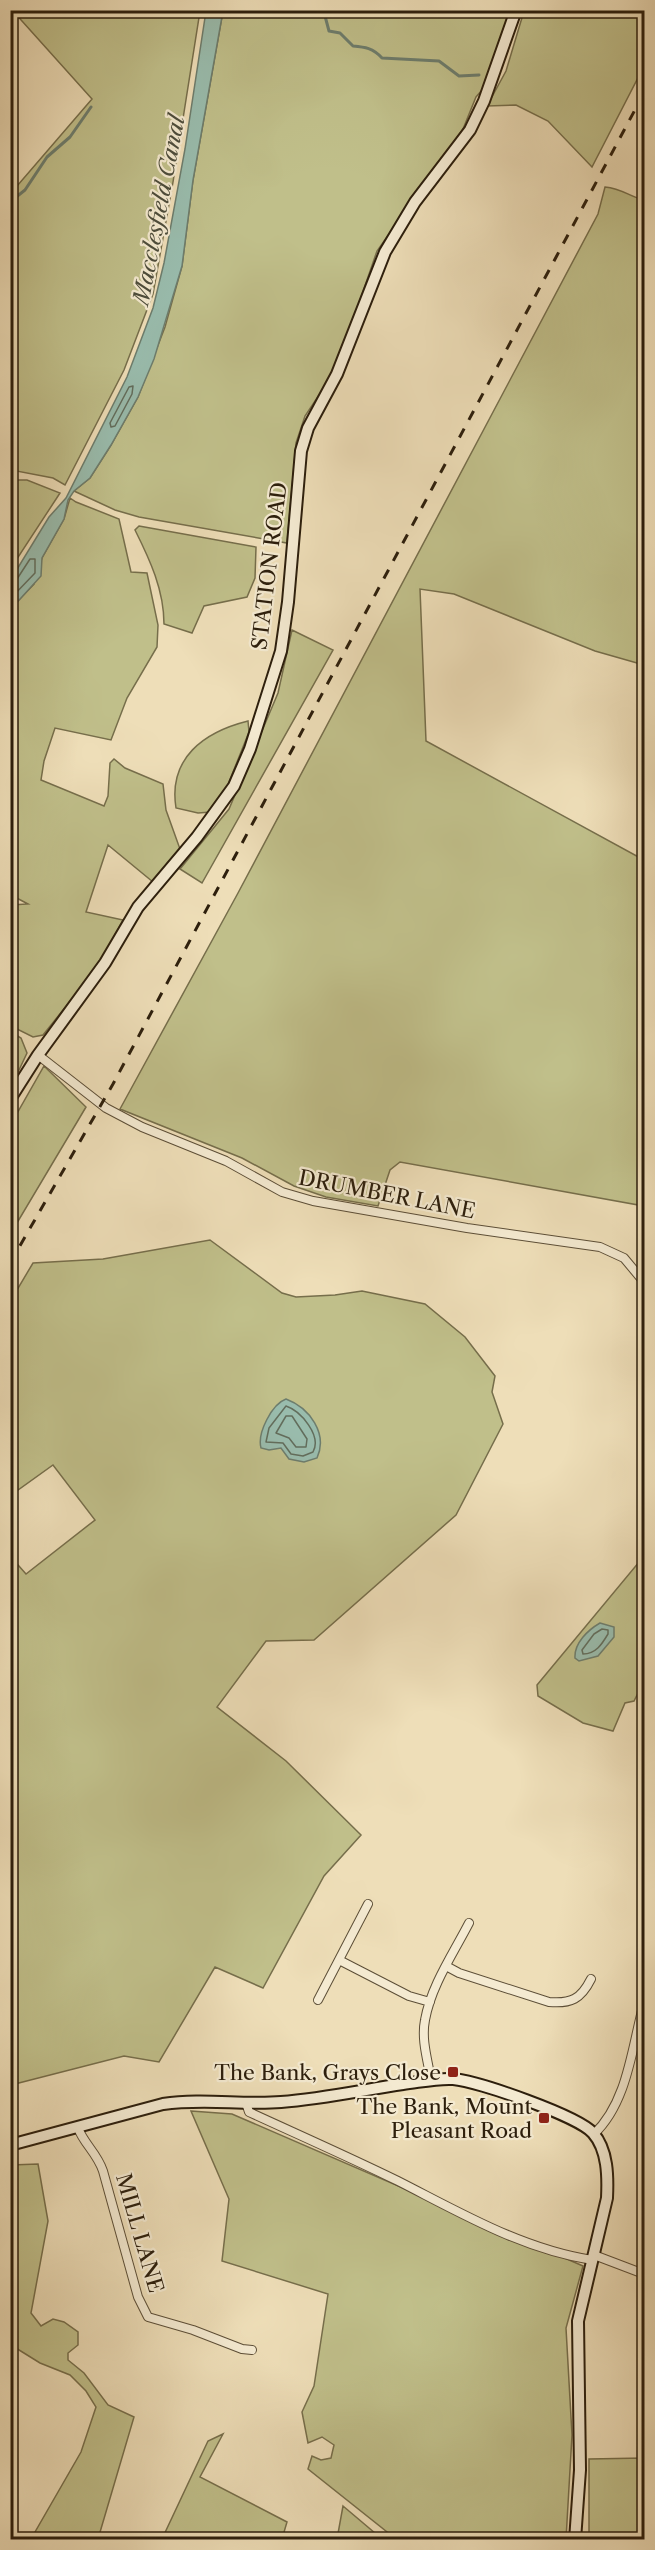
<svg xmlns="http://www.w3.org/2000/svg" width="655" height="2550" font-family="'Libre Caslon Text',serif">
<rect width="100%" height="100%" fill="#eedeb8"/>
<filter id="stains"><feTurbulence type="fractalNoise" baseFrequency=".00333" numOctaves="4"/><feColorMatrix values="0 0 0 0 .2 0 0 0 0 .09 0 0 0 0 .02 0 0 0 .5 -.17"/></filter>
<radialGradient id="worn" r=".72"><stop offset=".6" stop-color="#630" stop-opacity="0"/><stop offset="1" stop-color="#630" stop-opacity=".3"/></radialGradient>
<path fill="#c0bf8a" stroke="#766e4b" stroke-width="1.5" d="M13 11H200L173 182 153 294 124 370 65 485 53 478 11 470V193L92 99Z
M223 11H510L483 89 476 97 463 129 377 251 350 329 327 383 305 416 296 443 287 543 139 517 115 510 74 491 90 478 111 445 138 397 165 327 182 266 193 180Z
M524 11H644V66L592 167 548 121 516 105 487 106 506 71Z
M605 187C623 189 628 196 644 200V665L595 651 454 594 420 589 426 741 644 860V1206L400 1162 390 1170 378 1206 326 1197 294 1186 242 1158 120 1109 238 893 598 214Z
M11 480H27L60 493 11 568Z
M70 498 76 502 119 519 131 572 147 573 158 625 157 647 127 698 111 740 55 728 44 761 41 780 104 806 108 796 110 763 114 759 125 768 163 784 166 810 180 849 153 882 108 845 86 912 123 920 96 969 43 1035 33 1037 11 1026V905L28 904 11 895 10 609 34 584 42 558 64 519Z
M139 526 256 547 255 578 247 597 204 606 192 633 164 624C164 590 150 560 135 530Z
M292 630 333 650 202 883 180 869 229 809 278 693Z
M248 721 249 732 221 802 211 812 198 813 176 808C168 758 204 732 248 721Z
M11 1032 21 1038 27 1053 11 1087Z
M44 1066 86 1107 11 1233V1124Z
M210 1240 282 1293 296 1297 335 1295 362 1291 425 1304 465 1337 495 1376 492 1392 503 1424 456 1515 314 1640 266 1641 217 1707 286 1761 361 1835 324 1876 263 1988 215 1967 159 2062 124 2056 11 2085V1557L26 1574 95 1520 53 1465 11 1495V1300L33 1263 103 1259Z
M644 1556V1666L639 1682 642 1685 634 1701 625 1703 613 1731 583 1723 538 1696 537 1685Z
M191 2111 232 2114 583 2266 566 2328 572 2435 566 2539H396L308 2469 312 2456 321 2460 331 2458 334 2445 322 2437 308 2443 302 2412 314 2386 328 2294 222 2261 229 2199Z
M38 2164 48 2221 31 2313 41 2326 53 2319 64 2322 78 2332V2345L68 2353V2360L84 2373 108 2405 134 2417 98 2539H31L81 2452 96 2407 86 2391 70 2375 40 2363 11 2345V2165Z
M223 2434 200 2477 287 2522 282 2539H162L208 2441Z
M644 2458V2539H589V2459Z
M343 2506 382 2539H337Z"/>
<path fill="#99bcad" stroke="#6d7d6d" stroke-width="1.5" d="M206 11H223L193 180 182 266 154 359 138 397 111 445 90 478 74 491 68 500 64 519 42 558 41 576 11 609V579L49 517 66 498 127 377 153 308 164 263 185 149Z
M286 1399C310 1408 328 1434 317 1458L304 1462 289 1459 281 1448 269 1450 261 1448C257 1433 272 1404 286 1399Z
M600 1623 614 1627V1637L598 1656 579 1661 575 1658C574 1643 588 1630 600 1623Z"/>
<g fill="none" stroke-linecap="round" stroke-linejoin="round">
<path stroke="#626d5c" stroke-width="1.5" d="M133 386 132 394 115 426 111 427 110 423 129 387Z
M10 581 17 579 30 559H35V573L10 599
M286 1406C301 1411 322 1436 313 1452L303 1456 291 1454 283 1443 266 1442 269 1428Z
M292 1416 307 1439 306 1447H296L289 1438 276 1433 286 1416Z
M602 1629 608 1630V1634C602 1644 596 1654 583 1654L582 1650 594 1634Z"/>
<path stroke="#6d7d6d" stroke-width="3" d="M309 10 314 14 322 13 325 16 329 31 340 33 353 46C365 47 373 48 382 58L439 61 459 76 479 75
M10 202 25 190 47 157 70 137 91 107"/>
<defs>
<path id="street" d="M38 1055 106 1108 142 1127 226 1161 282 1192 313 1201 467 1228 600 1247 624 1258 644 1282
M339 1960 409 1996 430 2002
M446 1966 459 1973 549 2002C571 2004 581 1999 591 1979
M318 2000 368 1904
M431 2080C428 2061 421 2040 425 2020 431 1986 453 1954 469 1923
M246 2103 249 2112C299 2135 349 2157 398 2181 461 2213 522 2249 592 2260
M78 2128C84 2144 97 2153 103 2171L138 2297 148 2317 193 2330 242 2349 252 2350
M594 2134C628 2102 632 2046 644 2003
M594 2255 644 2274"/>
<path id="secondary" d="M10 1099 38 1055 105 963 138 907 197 837 234 786 250 749 281 651 288 602 301 451 308 428 337 374 385 252 415 202 470 130 484 101 516 10
M10 2145 163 2104C202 2098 242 2105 281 2102 322 2099 363 2090 403 2084 420 2082 437 2078 453 2079 478 2081 578 2116 593 2133 608 2150 608 2177 607 2198L578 2321 580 2470 575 2540"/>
</defs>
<use href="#street" stroke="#5c4e37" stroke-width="10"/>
<use href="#secondary" stroke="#2c1e0c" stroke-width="14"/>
<use href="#street" stroke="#f4ead1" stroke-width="8"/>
<use href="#secondary" stroke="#f4ead1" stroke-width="10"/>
<path stroke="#2c1e0c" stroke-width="3" stroke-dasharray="10 10" stroke-linecap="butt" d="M10 1263 113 1084 644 93"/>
</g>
<g fill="#8f2418" stroke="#f4ead1" stroke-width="2">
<rect x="447" y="2066" width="12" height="12" rx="3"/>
<rect x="538" y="2112" width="12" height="12" rx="3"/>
</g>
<g text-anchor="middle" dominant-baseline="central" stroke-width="4.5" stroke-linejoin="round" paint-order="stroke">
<g font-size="21" fill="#2c1e0c" stroke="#f4ead1">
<text transform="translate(269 566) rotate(-83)">STATION ROAD</text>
<text transform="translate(387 1194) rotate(11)">DRUMBER LANE</text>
<text transform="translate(140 2233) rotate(74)">MILL LANE</text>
</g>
<g font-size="21" fill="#2c1e0c" stroke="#f4ead1" text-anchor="end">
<text x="441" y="2072">The Bank, Grays Close</text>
<text x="532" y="2106">The Bank, Mount<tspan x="532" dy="24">Pleasant Road</tspan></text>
</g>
<g font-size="22" font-style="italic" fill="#4d4d3c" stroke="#f4ead1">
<text transform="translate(159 210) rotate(-79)">Macclesfield Canal</text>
</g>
</g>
<rect width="655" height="2550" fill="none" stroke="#eedeb8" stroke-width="36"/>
<rect x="12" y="12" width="631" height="2526" fill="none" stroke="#2c1e0c" stroke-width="3"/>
<rect x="18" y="18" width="619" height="2514" fill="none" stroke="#2c1e0c" stroke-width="1.5"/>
<rect width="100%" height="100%" filter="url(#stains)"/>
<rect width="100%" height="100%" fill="url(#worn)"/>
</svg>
